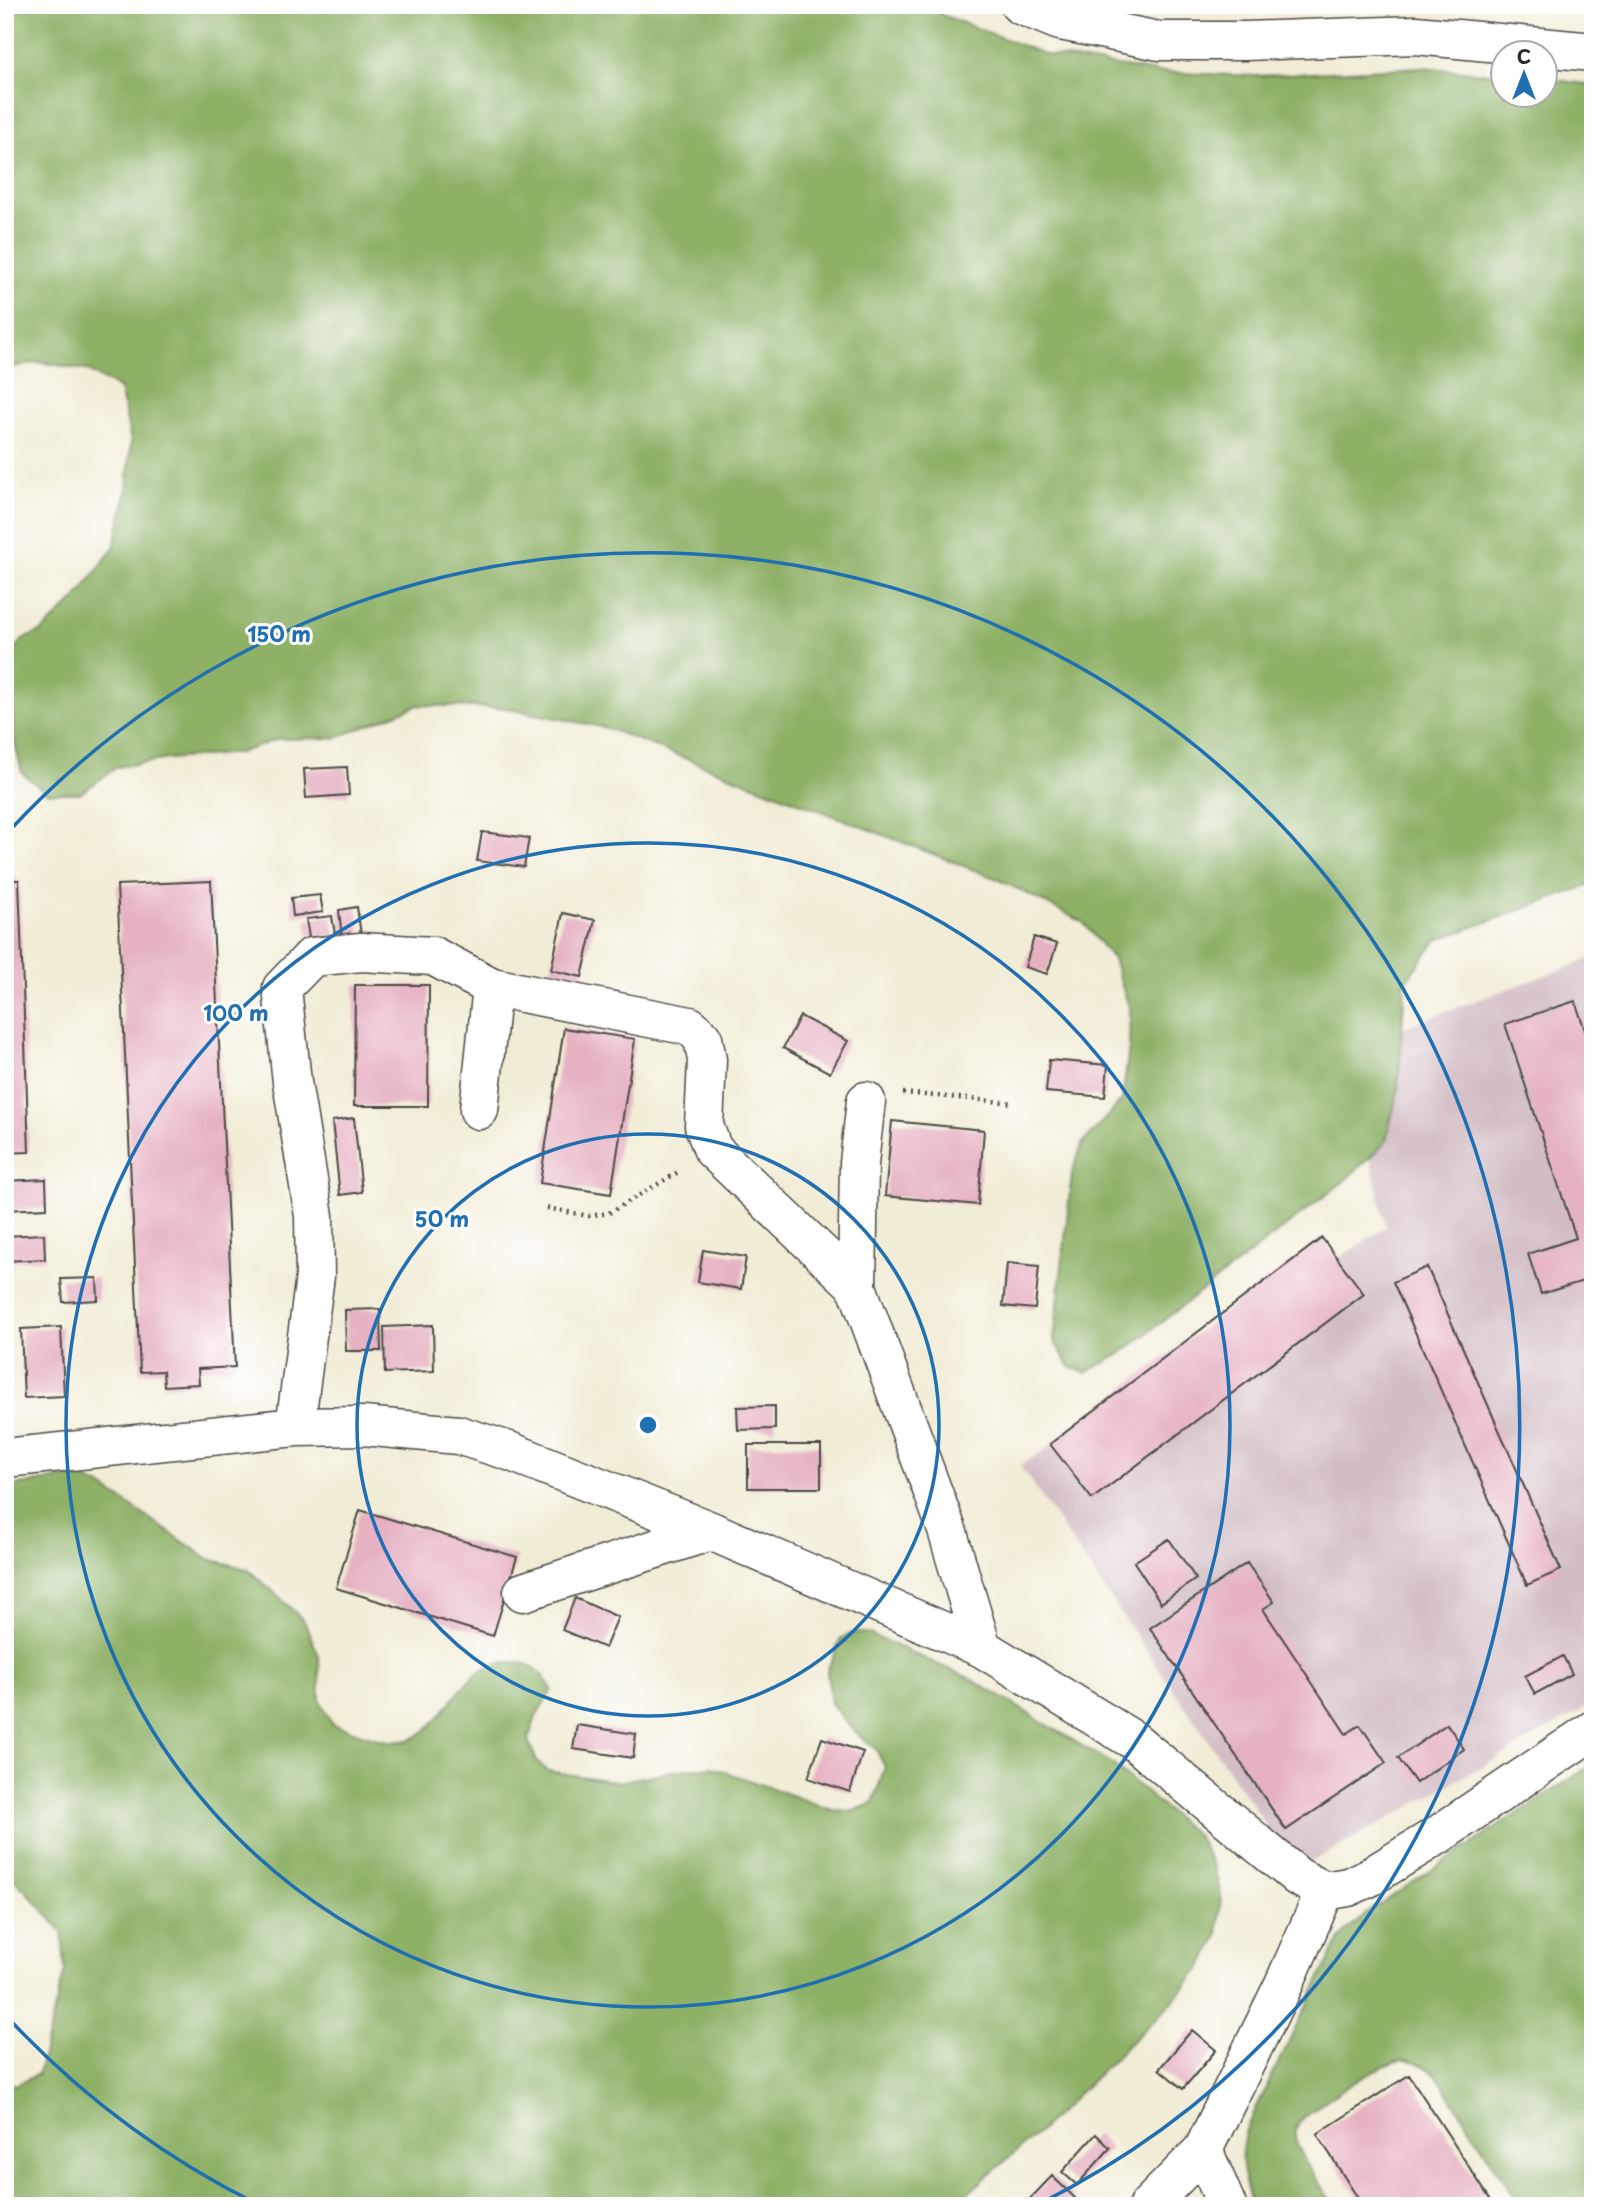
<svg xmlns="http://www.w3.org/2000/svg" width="1598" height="2211" font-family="'Playpen Sans',sans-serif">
<rect width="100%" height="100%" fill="#fff"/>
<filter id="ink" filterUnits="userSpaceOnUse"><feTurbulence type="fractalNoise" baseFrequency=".0143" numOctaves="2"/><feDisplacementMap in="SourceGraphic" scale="14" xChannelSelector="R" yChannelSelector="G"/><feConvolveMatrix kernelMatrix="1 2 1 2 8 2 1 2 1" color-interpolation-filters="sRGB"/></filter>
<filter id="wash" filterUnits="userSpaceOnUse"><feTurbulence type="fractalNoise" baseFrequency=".00686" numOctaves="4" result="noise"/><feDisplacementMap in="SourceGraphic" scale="28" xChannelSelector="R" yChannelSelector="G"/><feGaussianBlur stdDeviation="1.57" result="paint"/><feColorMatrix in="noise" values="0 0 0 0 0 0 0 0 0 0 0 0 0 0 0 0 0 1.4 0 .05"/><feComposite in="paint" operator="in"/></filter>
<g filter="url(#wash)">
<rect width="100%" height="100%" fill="#f1ecd5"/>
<path fill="#d2bdc5" d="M1593 958V1704L1297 1870 1020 1466 1386 1227 1345 1048Z"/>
<path fill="#8eb166" stroke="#5c6e48" stroke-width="2" d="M5 5H930L942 15 1047 55 1157 72 1256 76 1421 67 1503 75 1504 94H1546V79L1593 85V884L1437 940 1405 982 1398 1091 1385 1143 1343 1182 1119 1355 1085 1373 1070 1367 1054 1341 1072 1173 1082 1144 1122 1100 1129 1048 1130 1010 1113 959 1083 922 1000 880 607 728 504 708 418 705 335 738 278 739 239 753 168 759 117 767 81 793H47L22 773 13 735 12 654 23 639 41 632 76 599 114 547 127 491 131 441 120 389 86 370 40 362 5 368Z
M72 1477 98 1484 209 1559 247 1569 274 1592 304 1621 319 1656 320 1700 332 1724C356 1731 392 1750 416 1737 454 1715 466 1653 521 1663 537 1666 545 1677 552 1690L537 1714 528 1740 537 1762 548 1771 618 1782 678 1770 712 1767 832 1810 854 1811 873 1803 885 1767 876 1749 852 1729 831 1703 827 1671 841 1638 856 1632 869 1634 969 1678 1111 1763 1197 1836 1214 1867 1221 1895 1218 1936 1202 1966 1173 2001 1041 2130 953 2206H16L5 2195V2083L16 2085 38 2074 65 1970 62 1931 28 1893 5 1871V1487Z
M1593 1764V2206H1520L1436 2074C1426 2066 1415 2059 1402 2060 1384 2061 1300 2112 1295 2130 1291 2146 1325 2191 1334 2206H1252C1242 2175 1237 2158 1247 2127L1337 1944 1347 1930 1368 1912Z"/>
<g id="blocks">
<path fill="#e6b2c3" d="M1224 5H1279V11L1224 10Z
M347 767 349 795 306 798 304 769Z
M482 832 529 838 524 867 477 861Z
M5 880H19L29 1152 5 1153Z
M211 881 235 1367 198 1369 199 1384 164 1386 163 1371 140 1372 117 885Z
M320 895 323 912 293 916 291 898Z
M357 907 361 935 342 938 339 910Z
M563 913 595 920 582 977 551 970Z
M332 916 335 935 309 938 306 919Z
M1034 937 1057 944 1047 974 1025 967Z
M355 985H429L428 1106H354Z
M1575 1001 1593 1054V1287L1590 1279 1541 1294 1528 1254 1576 1238 1505 1024Z
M800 1016 848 1041 830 1073 783 1048Z
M564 1028 635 1039 611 1194 540 1183Z
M1049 1060 1108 1065 1105 1097 1046 1092Z
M354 1118 362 1192 340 1195 332 1121Z
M892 1121 984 1130 978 1205 885 1196Z
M46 1179 47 1208 5 1210V1181Z
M44 1234 45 1259 5 1261V1236Z
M1322 1238 1364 1294 1092 1499 1050 1444Z
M703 1250 746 1257 741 1289 698 1282Z
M1007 1263 1039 1266 1035 1309 1003 1306Z
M1427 1267 1561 1570 1527 1585 1393 1282Z
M97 1278 98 1300 63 1302 61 1279Z
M380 1309 381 1351H346L345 1310Z
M433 1325 434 1371 385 1373 384 1327Z
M61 1327 64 1396 24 1398 21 1329Z
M775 1406V1429L738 1430 737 1407Z
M748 1445H821V1488H748Z
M360 1510 517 1557 493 1636 336 1588Z
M1169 1539 1196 1579 1161 1603 1134 1562Z
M1247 1563 1274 1602 1263 1609 1346 1734 1360 1725 1386 1763 1286 1830 1150 1628Z
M575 1598 618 1617 605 1648 562 1630Z
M1563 1656 1572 1674 1535 1694 1525 1676Z
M1447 1724 1464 1749 1416 1783 1398 1758Z
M577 1725 636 1734 633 1758 573 1749Z
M822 1738 863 1752 850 1792 808 1778Z
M1192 2030 1216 2050 1183 2089 1159 2069Z
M1409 2075 1490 2199 1479 2206H1363L1317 2134Z
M1096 2134 1110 2148 1077 2185 1062 2172Z
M1052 2176 1075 2198 1068 2206H1023Z"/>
</g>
</g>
<g filter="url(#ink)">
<use href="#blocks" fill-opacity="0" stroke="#494844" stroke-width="2"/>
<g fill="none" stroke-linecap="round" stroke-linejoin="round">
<defs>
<path id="minor" d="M1020 5 1060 21 1159 41H1245L1416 35 1593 52
M866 1101 859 1163 857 1287 947 1530 982 1648
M479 1110 492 987
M295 1427 315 1276 314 1216 292 1082 282 988 312 957 361 952 433 956 492 987 690 1026 703 1038 707 1060 704 1126 713 1150 857 1287
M5 1458 295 1427 363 1426 458 1435 509 1451 711 1531 982 1648 1133 1740 1298 1877 1325 1891 1348 1887 1370 1877 1438 1835 1593 1730
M523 1592 711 1531
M1203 2150 1227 2206
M1148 2206 1203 2150 1284 1984 1325 1891"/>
</defs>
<use href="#minor" stroke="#494844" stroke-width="41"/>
<path stroke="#494844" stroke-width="4.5" stroke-dasharray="2 5" stroke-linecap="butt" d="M903 1093 1014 1103
M547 1208 589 1216 609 1213 680 1171"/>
<use href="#minor" stroke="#fff" stroke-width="38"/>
</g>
</g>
<g fill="none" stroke="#1f6fb2" stroke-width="3.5">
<circle cx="648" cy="1425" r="291"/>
<circle cx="648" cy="1425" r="582"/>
<path d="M259 2205A872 872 0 0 1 10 2020M10 830A872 872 0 1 1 1037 2205"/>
</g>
<circle cx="648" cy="1425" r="10" fill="#1f6fb2" stroke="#fff" stroke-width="3.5"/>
<g font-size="21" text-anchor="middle" font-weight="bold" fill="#1f6fb2" stroke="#fff" stroke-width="6" stroke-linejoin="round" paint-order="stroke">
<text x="279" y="642">150 m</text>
<text x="236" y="1021">100 m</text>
<text x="442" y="1227">50 m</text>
</g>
<rect width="1598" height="2211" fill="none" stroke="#fff" stroke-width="28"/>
<g transform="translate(1524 74)"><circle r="33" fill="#ffffff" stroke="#aaaaaa" stroke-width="2"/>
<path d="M0-5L12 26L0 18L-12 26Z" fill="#1f6fb2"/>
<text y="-10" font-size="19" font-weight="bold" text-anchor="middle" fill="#2b2b2b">С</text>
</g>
</svg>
